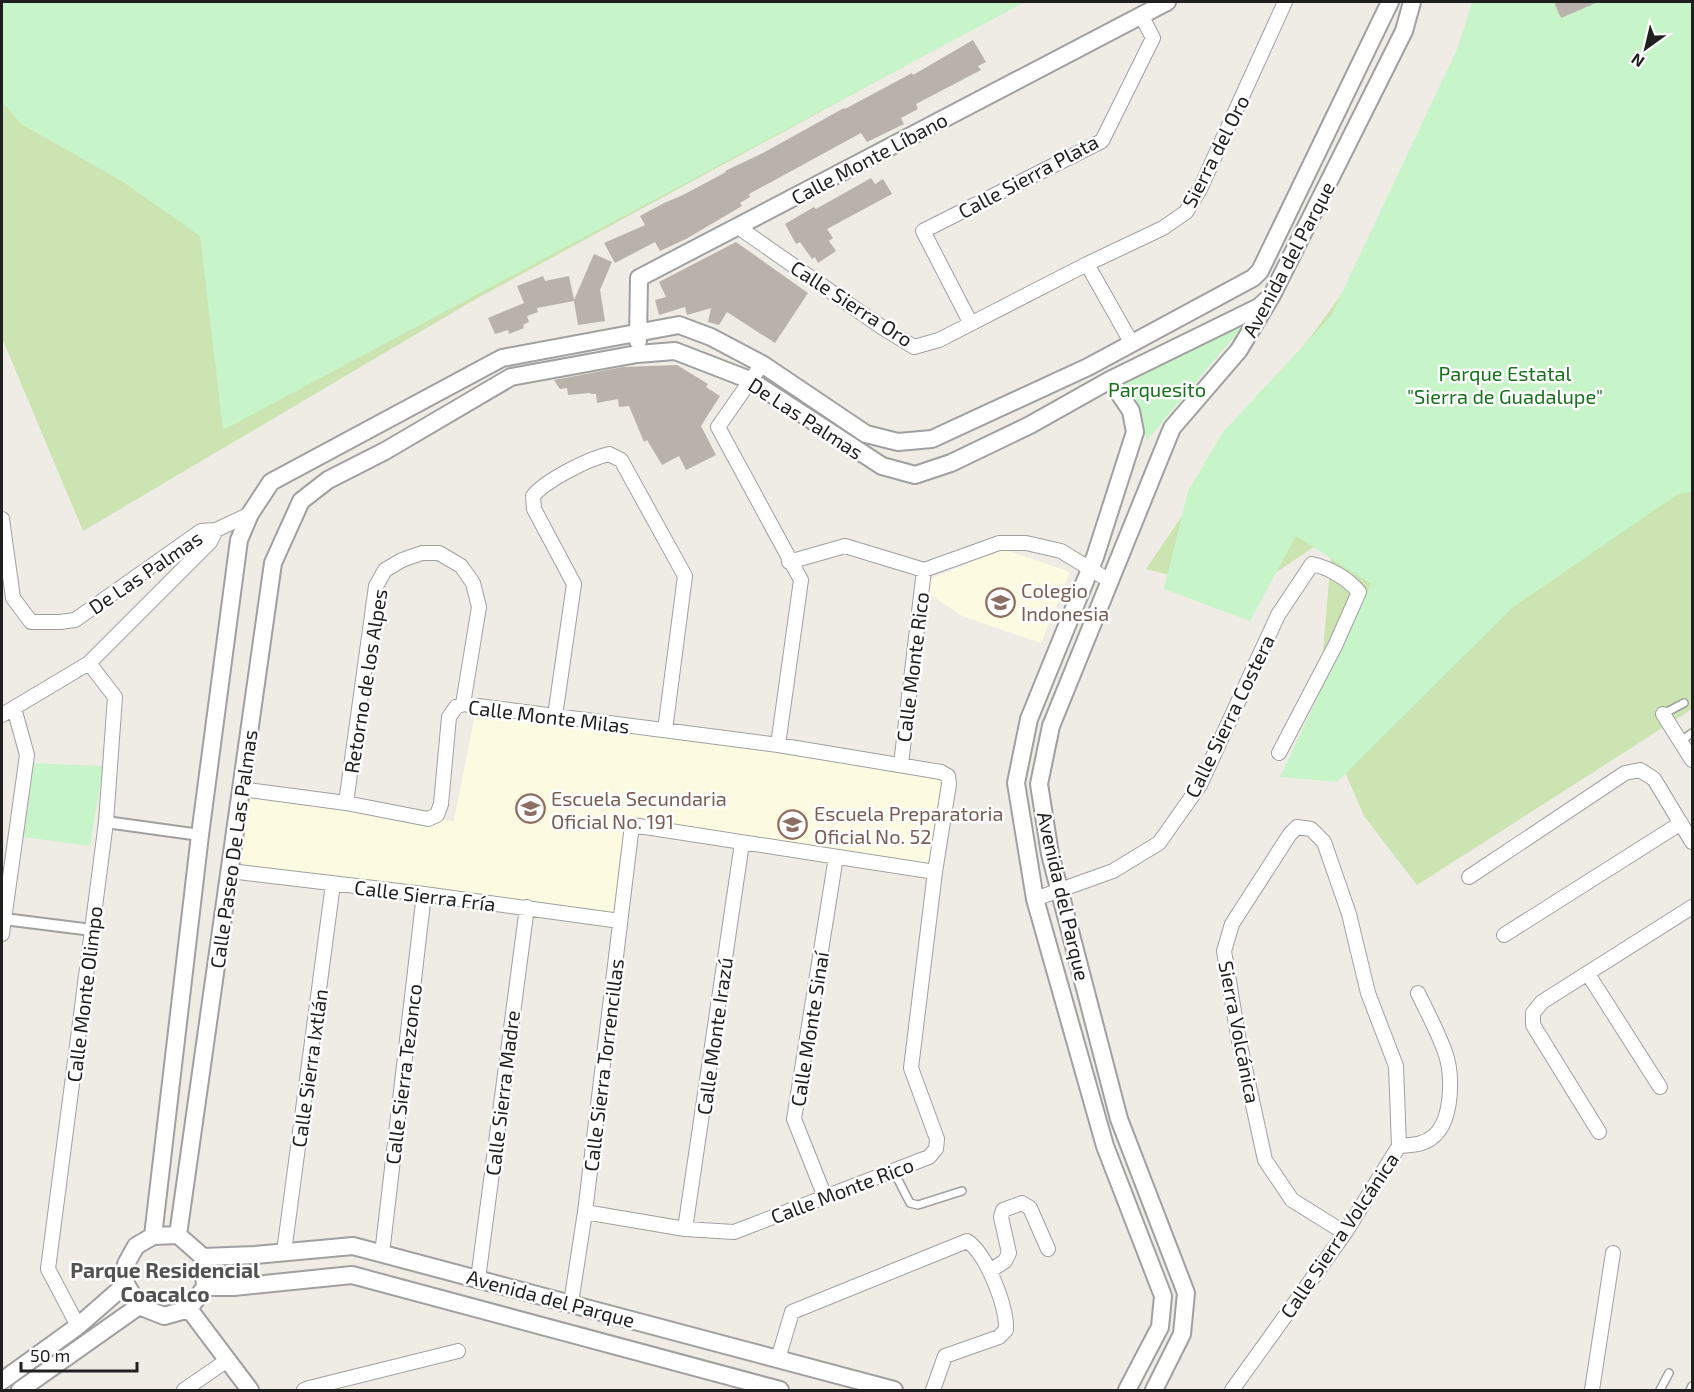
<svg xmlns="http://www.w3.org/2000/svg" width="1694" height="1392" font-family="'Exo 2',sans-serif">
<rect width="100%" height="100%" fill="#efece6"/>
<path fill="#fcfbe2" d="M1004 549 1070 572 1041 643 962 616 922 589 933 578Z
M476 709 946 776 933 869 629 822 617 918 239 870 249 798 454 821Z"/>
<path fill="#cce3b2" d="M2 2H1022L474 300 83 531 2 338Z
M1474 2H1692V709L1417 885 1364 816 1318 709 1333 534 1244 594 1146 569 1216 466 1396 220Z"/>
<path fill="#c8f4ca" d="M2 2H1025L223 430 200 236 123 182 21 124 2 102Z
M1472 2H1692V492L1678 494 1512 608 1337 782 1280 777 1371 584 1296 536 1250 621 1164 589 1188 491 1223 432 1331 316 1460 43Z
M1254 313 1147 440 1137 407 1114 380Z
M26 763 103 766 90 846 16 836Z"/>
<path fill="#b8b1ac" d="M1554 2H1598L1561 18Z
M973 40 986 62 978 66 981 70 916 104 918 109 901 118 904 124 867 142 861 133 749 194 750 197 740 203 742 206 686 239 660 251 655 242 615 263 604 243 645 225 640 216 664 203 683 195 726 172 725 171 763 153 844 108 845 109 912 73 913 75Z
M871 178 875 184 883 179 892 194 827 229 833 238 829 241 836 251 818 263 815 257 812 259 800 242 796 244 785 224 814 207 816 209Z
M736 242 808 293 775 343 727 312 719 325 708 322 711 308 687 315 685 307 659 315 655 300 666 297 659 282Z
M594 254 612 262 600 290 605 321 578 325 574 301 537 308 538 312 527 316 529 322 523 325 524 328 509 334 508 330 495 334 488 318 524 303 517 286 543 276 545 281 569 276 574 300Z
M677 365 708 384 706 387 720 396 701 426 716 455 686 470 679 456 662 465 647 440 644 442 629 406 619 407 618 399 597 403 596 394H591L590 393 568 395 567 388 560 389 554 380 623 367Z"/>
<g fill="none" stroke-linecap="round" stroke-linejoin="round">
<defs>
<path id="service" d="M1663 714 1684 703
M1681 741 1692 733
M893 1170 910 1203 918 1205 962 1191
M1660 1390 1669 1373
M1690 1390 1692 1386"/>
<path id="pedestrian" d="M106 822 200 835
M4 919 92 930"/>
<path id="minor" d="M738 227 883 328 914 347 939 340 1087 264 1163 228 1186 212 1200 189 1285 2
M1087 264 1131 342
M970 322 923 231 1102 141 1153 38 1141 15
M762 364 718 427 801 580 778 745
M2 519 13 598 31 622H60L75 620 201 531 216 530
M789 562 845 546 924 570 999 543H1026L1061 551 1110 581
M1663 714 1692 760
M2 715 89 663 210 542 216 530 250 514
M555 716 574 584 534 509 533 496C546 480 588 459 609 454L621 460 685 576 665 730
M901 764 924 570
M241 789 346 803 428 819 437 815 441 804 449 717 456 707 463 704 778 745 941 772 948 776 949 784 935 872 911 1068 937 1139 936 1149 929 1157 734 1232 685 1229 585 1212
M346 803 376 586 385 570 402 560 422 553H439L461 566 473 583 479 607 463 704
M230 871 424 894 620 921
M1469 877 1625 773 1640 770 1654 779 1692 842
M1035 899 1113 871 1159 843 1200 785 1278 615 1312 564C1330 568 1348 579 1359 592L1335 646 1279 753
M2 934 27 755 14 708
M1504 935 1681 823
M1588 974 1660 1087
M1599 1132 1533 1025V1013L1542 1002 1692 907
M1399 1146C1412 1145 1424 1145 1434 1136 1453 1119 1453 1074 1445 1052 1438 1032 1427 1012 1418 993
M825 1197 794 1119 836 857
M685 1229 742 843
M284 1252 333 884
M382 1254 424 894
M990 1271 1005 1261 1009 1253 1001 1217 1003 1210 1022 1203 1030 1208 1048 1249
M478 1279 527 907
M571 1303 585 1212 632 825 935 872
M78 1326 48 1269 106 822 115 697 89 663
M778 1359 792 1312 967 1241C987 1254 1007 1307 1006 1330L999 1337 945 1356 933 1390
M184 1390 226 1361
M304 1390 309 1388 458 1351
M1232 1390 1345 1233 1399 1146 1396 1066 1368 993 1349 914 1324 842 1311 829 1297 827 1290 834 1232 924 1224 951 1238 1036 1265 1160 1292 1200 1345 1233
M1592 1390 1613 1253"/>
<path id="tertiary" d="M638 341 639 278 1167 2
M1110 380 1131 411 1135 432 1095 557 1029 719 1016 783 1035 899 1105 1146 1163 1296 1160 1327 1127 1390
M178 1235 273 563 301 501 328 480 385 451 511 377 637 354 675 351 750 380 882 466 915 475 951 463 1030 425 1110 380 1259 307 1272 295
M178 1235 203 1257 205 1287 189 1309 164 1316 139 1306 126 1284V1264L136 1246 153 1236Z
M153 1236 200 835 239 540 250 514 271 482 502 358 679 325 711 337 762 364 866 434 898 442 932 439 1088 367 1253 278 1260 271 1390 2
M203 1257 255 1255 353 1246 894 1390
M205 1287H234L352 1275 780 1390
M189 1309 250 1390
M2 1381 78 1326 126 1284
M20 1390 139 1306
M1154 1390 1182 1334 1186 1293 1119 1119 1050 854 1039 784 1051 726 1172 428 1239 350 1272 295 1404 31 1412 2"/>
</defs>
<use href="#service" stroke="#a0a0a0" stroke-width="10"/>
<use href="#pedestrian" stroke="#a0a0a0" stroke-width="14"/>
<use href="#minor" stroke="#a0a0a0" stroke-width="16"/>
<use href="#tertiary" stroke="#a0a0a0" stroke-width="20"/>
<use href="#service" stroke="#fff" stroke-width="7"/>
<use href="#pedestrian" stroke="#fff" stroke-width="10"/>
<use href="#minor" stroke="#fff" stroke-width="14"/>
<use href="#tertiary" stroke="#fff" stroke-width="16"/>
</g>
<defs>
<symbol id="school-ring" viewBox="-11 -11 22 22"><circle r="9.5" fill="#fff" stroke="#8d6e63" stroke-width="1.5"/><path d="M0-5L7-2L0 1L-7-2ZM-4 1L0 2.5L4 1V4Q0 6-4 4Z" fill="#8d6e63"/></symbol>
</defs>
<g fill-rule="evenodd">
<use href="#school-ring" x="984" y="586" width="33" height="33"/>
<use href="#school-ring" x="514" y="792" width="33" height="33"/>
<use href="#school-ring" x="776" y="808" width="33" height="33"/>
</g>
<g text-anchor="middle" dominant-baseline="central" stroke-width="5" stroke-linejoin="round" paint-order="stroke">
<g font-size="20" fill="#1f1f1f" stroke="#fff">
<text transform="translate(1215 151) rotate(-63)">Sierra del Oro</text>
<text transform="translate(869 158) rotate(-28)">Calle Monte Líbano</text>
<text transform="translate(1028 176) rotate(-28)">Calle Sierra Plata</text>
<text transform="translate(1288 259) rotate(-62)">Avenida del Parque</text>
<text transform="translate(852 303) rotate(33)">Calle Sierra Oro</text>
<text transform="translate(806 418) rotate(33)">De Las Palmas</text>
<text transform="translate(145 572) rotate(-34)">De Las Palmas</text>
<text transform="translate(912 667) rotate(-83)">Calle Monte Rico</text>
<text transform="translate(365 681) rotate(-81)">Retorno de los Alpes</text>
<text transform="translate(549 716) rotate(7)">Calle Monte Milas</text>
<text transform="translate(1229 716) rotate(-64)">Calle Sierra Costera</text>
<text transform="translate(233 849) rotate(-82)">Calle Paseo De Las Palmas</text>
<text transform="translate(425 895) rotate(7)">Calle Sierra Fría</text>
<text transform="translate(1064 896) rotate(77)">Avenida del Parque</text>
<text transform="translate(84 994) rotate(-83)">Calle Monte Olimpo</text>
<text transform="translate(809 1029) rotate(-81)">Calle Monte Sinaí</text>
<text transform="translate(1240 1032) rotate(79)">Sierra Volcánica</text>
<text transform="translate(714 1036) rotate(-82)">Calle Monte Irazú</text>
<text transform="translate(603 1065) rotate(-83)">Calle Sierra Torrencillas</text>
<text transform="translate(309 1068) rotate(-82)">Calle Sierra Ixtlán</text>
<text transform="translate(403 1074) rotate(-83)">Calle Sierra Tezonco</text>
<text transform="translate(502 1093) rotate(-83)">Calle Sierra Madre</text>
<text transform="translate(842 1190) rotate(-21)">Calle Monte Rico</text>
<text transform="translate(1339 1235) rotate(-56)">Calle Sierra Volcánica</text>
<text transform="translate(551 1298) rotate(15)">Avenida del Parque</text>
</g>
<g font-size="20" fill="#17721c" stroke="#fff">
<text x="1505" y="373">Parque Estatal<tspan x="1505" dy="23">"Sierra de Guadalupe"</tspan></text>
<text x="1157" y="389">Parquesito</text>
</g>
<g font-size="20" fill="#785e54" stroke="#fff" text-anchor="start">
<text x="1021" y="590">Colegio<tspan x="1021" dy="23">Indonesia</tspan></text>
<text x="551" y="798">Escuela Secundaria<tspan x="551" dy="23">Oficial No. 191</tspan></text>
<text x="814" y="813">Escuela Preparatoria<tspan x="814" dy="23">Oficial No. 52</tspan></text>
</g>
<g font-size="21" font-weight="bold" fill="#525252" stroke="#fff">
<text x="165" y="1269">Parque Residencial<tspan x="165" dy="24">Coacalco</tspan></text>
</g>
</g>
<rect width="1694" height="1392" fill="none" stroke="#1f1f1f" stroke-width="6"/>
<g transform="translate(1646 48) rotate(214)" stroke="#ffffff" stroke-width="4.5" paint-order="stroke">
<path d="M0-4.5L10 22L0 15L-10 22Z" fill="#1f1f1f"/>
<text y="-9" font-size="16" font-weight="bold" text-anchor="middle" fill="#1f1f1f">N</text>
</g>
<path d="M21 1362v9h116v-9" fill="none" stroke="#1f1f1f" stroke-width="3"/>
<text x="30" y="1362" font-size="18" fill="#1f1f1f" stroke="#ffffff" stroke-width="4.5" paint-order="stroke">50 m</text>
</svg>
